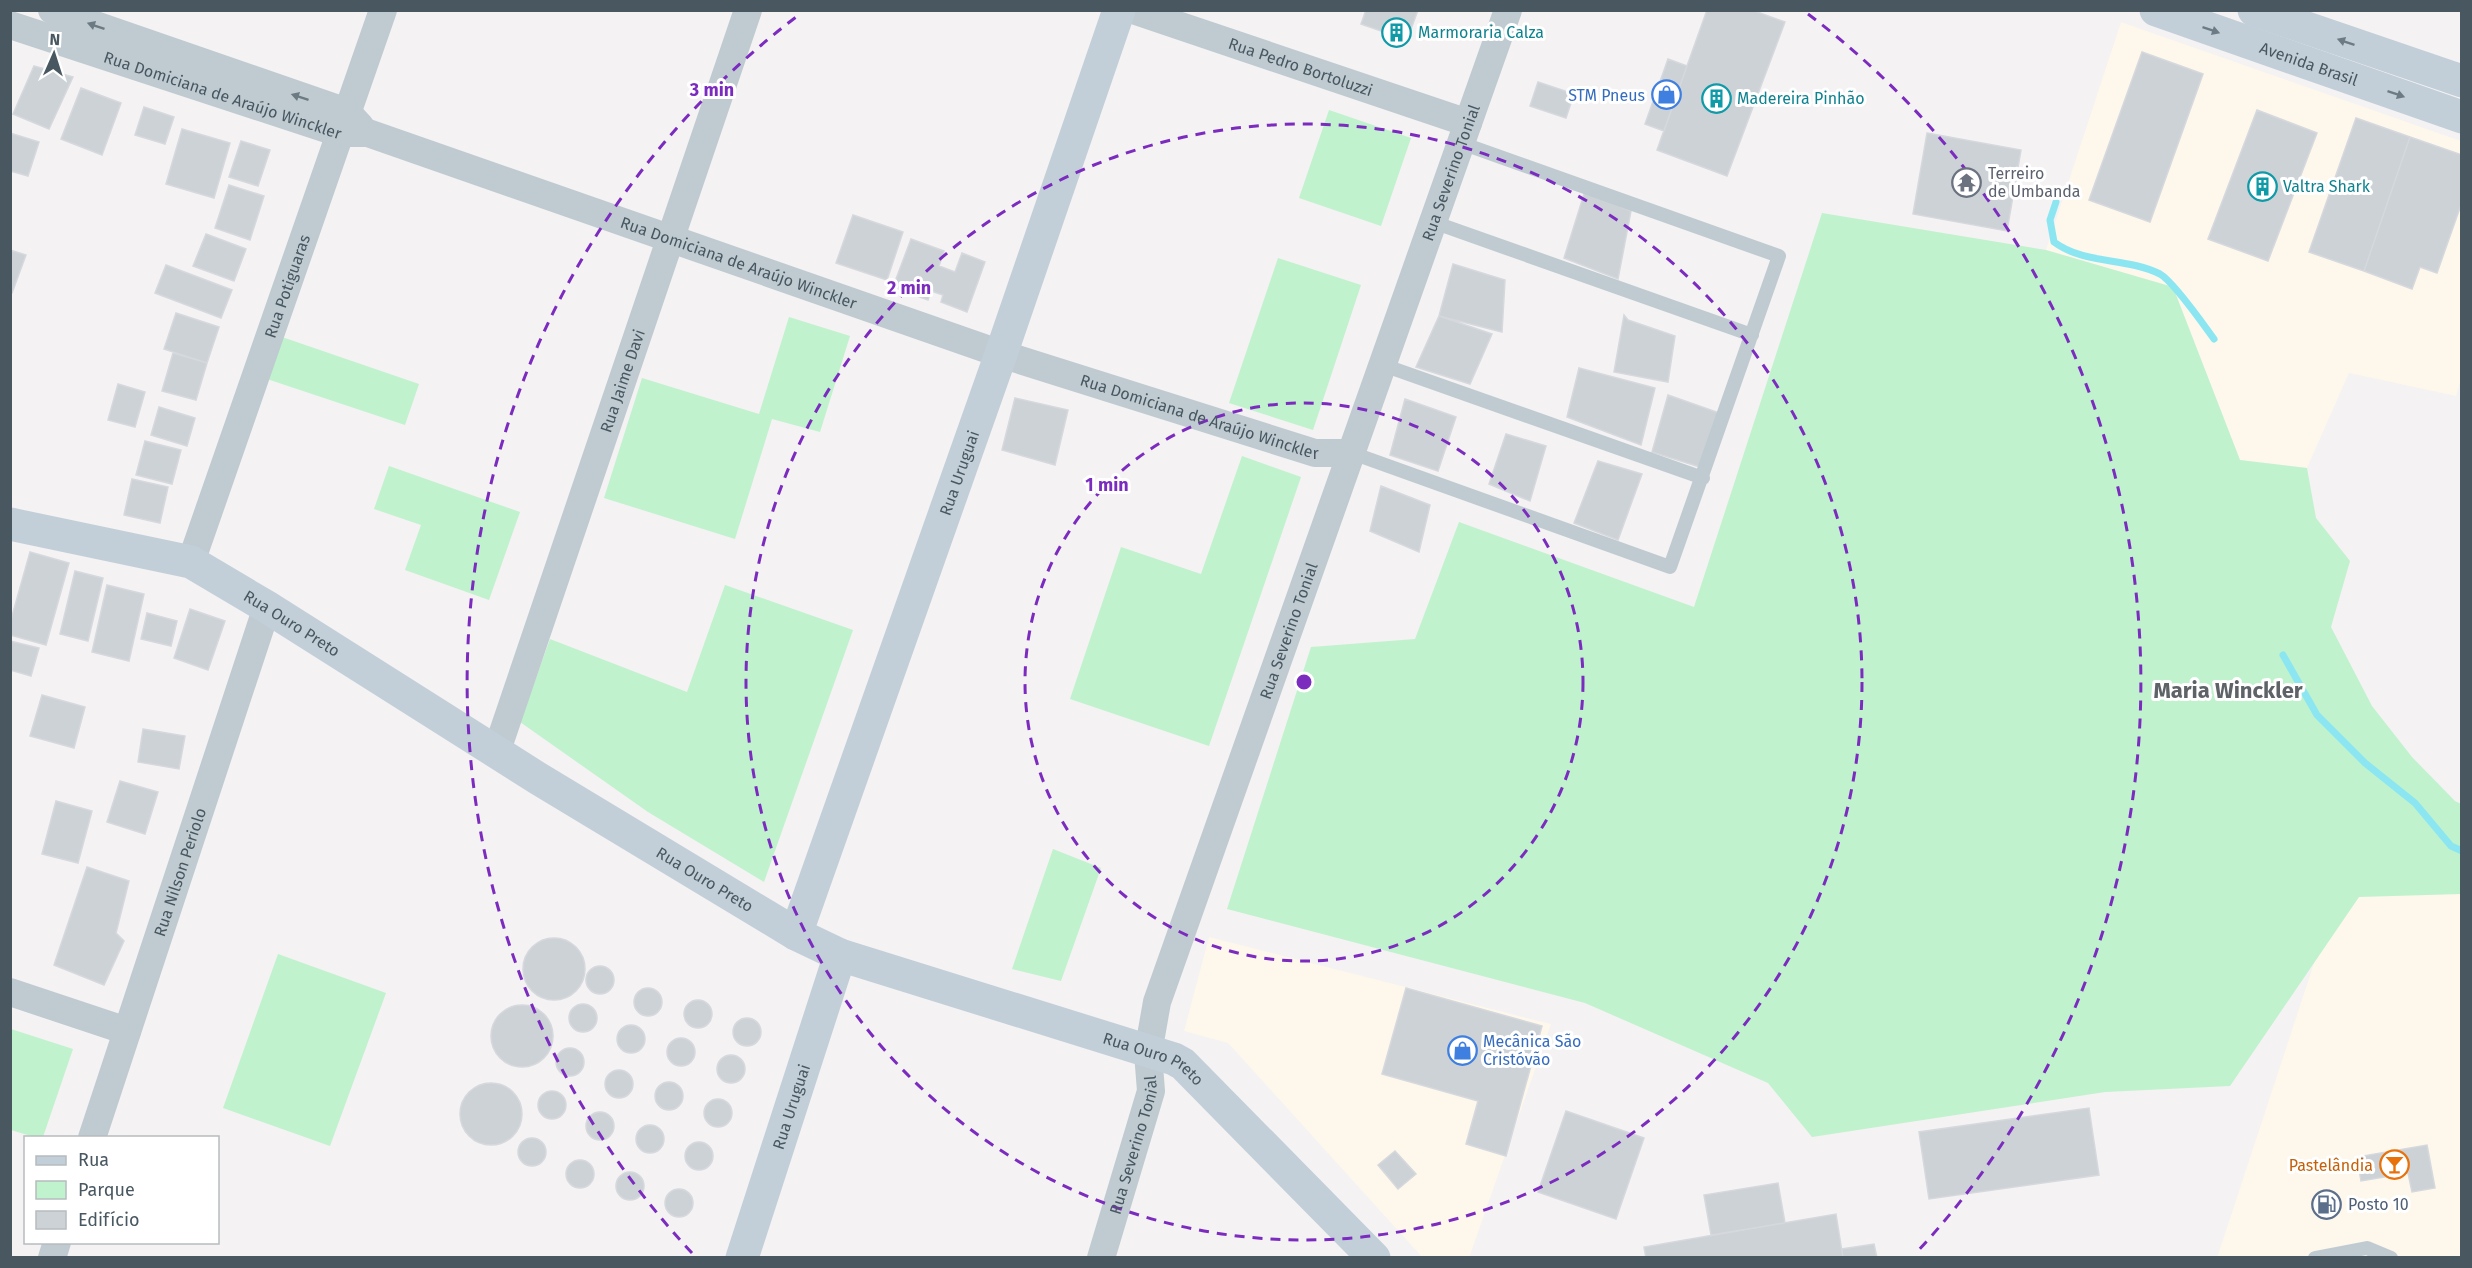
<svg xmlns="http://www.w3.org/2000/svg" width="2472" height="1268" font-family="'Fira Sans',sans-serif">
<rect width="100%" height="100%" fill="#f4f2f2"/>
<path fill="#fdf7ec" d="M2121 22 2461 141V379L2456 396 2349 373 2307 468 2240 460 2173 287 2046 250Z
M2367 802 2461 835V1257L2217 1258Z
M1209 937 1551 1024 1469 1258 1422 1257 1228 1043 1184 1031Z"/>
<path fill="#c0f2ce" d="M1329 110 1411 138 1381 226 1299 198Z
M1822 213 2046 250 2173 287 2240 460 2307 468 2316 518 2350 561 2331 627 2372 706 2412 757 2455 801 2461 804V894L2359 897 2230 1086 2105 1092 1812 1137 1768 1083 1585 1003 1227 909 1311 647 1415 639 1459 522 1694 607Z
M1278 258 1361 285 1313 430 1229 403Z
M789 317 850 336 820 432 772 419 735 539 604 498 642 378 759 414Z
M282 337 419 384 405 425 267 379Z
M1242 456 1301 477 1209 746 1070 699 1121 547 1201 574Z
M389 466 520 512 489 600 405 570 421 525 374 509Z
M725 585 853 630 764 882 648 812 520 722 550 639 687 692Z
M1053 849 1101 868 1061 981 1012 969Z
M278 954 386 993 330 1146 223 1108Z
M11 1029 73 1049 43 1137H34L11 1130Z"/>
<g fill="none" stroke-linecap="round" stroke-linejoin="round">
<path stroke="#8be6f1" stroke-width="7" d="M2056 202 2050 220 2054 242C2085 265 2126 257 2160 274 2174 282 2203 324 2214 339
M2283 655 2317 715 2365 763 2415 803 2451 846 2462 851"/>
</g>
<path fill="#cdd2d6" stroke="#d5d8dd" stroke-width="1.5" d="M1366 10H1418L1407 40 1361 24Z
M1707 10H1752L1785 22 1727 176 1657 150Z
M2142 52 2203 74 2150 222 2089 200Z
M1668 59 1687 66 1664 131 1645 124Z
M34 66 73 77 49 129 13 114Z
M1538 82 1574 94 1566 118 1530 106Z
M81 88 121 103 102 155 61 139Z
M144 107 174 117 165 144 135 135Z
M2257 110 2317 133 2268 261 2208 239Z
M2356 118 2410 137 2364 271 2309 252Z
M182 129 230 143 214 198 166 184Z
M10 133 39 142 28 176 10 171Z
M1927 133 2021 150 2007 231 1913 214Z
M2410 137 2462 155V202L2437 273 2420 267 2412 289 2364 271Z
M241 141 270 150 258 186 229 177Z
M229 185 264 196 250 240 215 228Z
M1585 191 1631 211 1618 279 1564 258Z
M853 215 903 232 887 280 836 263Z
M206 234 246 249 234 281 193 266Z
M911 239 944 251 939 266 955 272 962 253 985 262 967 312 941 302 943 295 931 291 928 300 893 287Z
M10 250 26 255 12 293H10Z
M1453 264 1505 280 1502 332 1439 316Z
M166 265 232 290 221 318 155 293Z
M176 313 219 327 207 363 164 349Z
M1624 315 1628 320 1675 336 1668 382 1614 372Z
M1439 316 1492 334 1470 384 1416 367Z
M173 353 207 363 196 400 162 391Z
M1579 368 1655 388 1641 445 1567 417Z
M118 384 145 392 135 427 108 420Z
M1668 395 1722 414 1700 467 1652 452Z
M1015 398 1068 410 1055 465 1002 450Z
M1405 399 1456 417 1438 471 1390 455Z
M159 407 195 418 187 446 151 435Z
M1506 434 1546 446 1530 501 1489 484Z
M145 441 181 450 172 484 136 475Z
M1598 461 1642 474 1618 540 1574 523Z
M132 479 168 487 160 523 124 515Z
M1381 486 1430 505 1419 552 1370 531Z
M30 552 69 563 46 645 10 635V623Z
M75 571 103 578 88 641 60 634Z
M107 585 144 594 129 661 92 652Z
M190 609 225 621 208 670 174 658Z
M147 613 177 621 171 646 141 639Z
M10 641 39 648 31 676 10 670Z
M42 695 85 707 74 748 30 736Z
M143 729 185 736 179 769 138 762Z
M120 781 158 792 145 834 107 822Z
M56 801 92 811 78 863 42 854Z
M87 867 129 881 116 933 124 941 104 985 54 965Z
M523 969a31 31 0 1 1 62 0a31 31 0 1 1-62 0Z
M586 980a14 14 0 1 1 28 0a14 14 0 1 1-28 0Z
M634 1002a14 14 0 1 1 28 0a14 14 0 1 1-28 0Z
M1406 988 1542 1026 1506 1156 1466 1144 1478 1101 1382 1074Z
M684 1014a14 14 0 1 1 28 0a14 14 0 1 1-28 0Z
M569 1018a14 14 0 1 1 28 0a14 14 0 1 1-28 0Z
M491 1036a31 31 0 1 1 62 0a31 31 0 1 1-62 0Z
M733 1032a14 14 0 1 1 28 0a14 14 0 1 1-28 0Z
M617 1039a14 14 0 1 1 28 0a14 14 0 1 1-28 0Z
M667 1052a14 14 0 1 1 28 0a14 14 0 1 1-28 0Z
M556 1062a14 14 0 1 1 28 0a14 14 0 1 1-28 0Z
M717 1069a14 14 0 1 1 28 0a14 14 0 1 1-28 0Z
M605 1084a14 14 0 1 1 28 0a14 14 0 1 1-28 0Z
M655 1096a14 14 0 1 1 28 0a14 14 0 1 1-28 0Z
M460 1114a31 31 0 1 1 62 0a31 31 0 1 1-62 0Z
M538 1105a14 14 0 1 1 28 0a14 14 0 1 1-28 0Z
M704 1113a14 14 0 1 1 28 0a14 14 0 1 1-28 0Z
M2089 1108 2099 1175 1929 1199 1919 1132Z
M1566 1111 1644 1138 1616 1219 1538 1192Z
M586 1126a14 14 0 1 1 28 0a14 14 0 1 1-28 0Z
M636 1139a14 14 0 1 1 28 0a14 14 0 1 1-28 0Z
M518 1152a14 14 0 1 1 28 0a14 14 0 1 1-28 0Z
M685 1156a14 14 0 1 1 28 0a14 14 0 1 1-28 0Z
M2427 1145 2435 1188 2412 1192 2408 1173 2361 1181 2357 1157Z
M1395 1151 1416 1174 1398 1189 1378 1165Z
M566 1174a14 14 0 1 1 28 0a14 14 0 1 1-28 0Z
M616 1186a14 14 0 1 1 28 0a14 14 0 1 1-28 0Z
M1778 1183 1785 1223 1711 1235 1704 1195Z
M665 1203a14 14 0 1 1 28 0a14 14 0 1 1-28 0Z
M1836 1214 1843 1258H1646L1644 1247Z
M1874 1244 1877 1258H1843L1842 1249Z"/>
<g fill="none" stroke-linecap="round" stroke-linejoin="round">
<path stroke="#bfcbd1" stroke-width="14" d="M1433 222 1752 335
M1383 365 1703 478
M1352 453 1670 567 1779 256 1461 143
M2315 1258 2367 1248 2391 1258"/>
<g stroke="#bfcbd1" stroke-width="28">
<path d="M52 10 347 112 360 126"/>
<path id="s1" d="M1133 10 1468 123"/>
<path id="s2" d="M10 25 339 133H368L1001 354 1315 453H1352"/>
<path id="s3" d="M191 562 383 10"/>
<path id="s4" d="M496 753 748 10"/>
<path d="M10 992 127 1031"/>
<path id="s5" d="M92 1138 267 607"/>
<path d="M52 1258 57 1242"/>
<path id="s6" d="M1101 1258 1151 1091 1148 1053 1157 1002 1508 10"/>
</g>
<g stroke="#c2cfd9" stroke-width="33">
<path id="s7" d="M2156 10 2462 117"/>
<path d="M2254 10 2462 81"/>
<path id="s8" d="M10 524 191 562 267 607 539 779 796 934 840 955 1174 1059 1183 1064 1374 1258"/>
<path id="s9" d="M796 934 1001 354 1119 10"/>
<path id="s10" d="M742 1258 840 955"/>
</g>
</g>
<defs><path id="oneway-solid" d="M-6-.8H1V-3.2L6.5 0L1 3.2V.8H-6Z" transform="scale(1.5)"/></defs>
<g fill="#6c7a82">
<use href="#oneway-solid" transform="translate(96 26) rotate(-161)"/>
<use href="#oneway-solid" transform="translate(300 97) rotate(-162)"/>
</g>
<g fill="#6d7b84">
<use href="#oneway-solid" transform="translate(2211 30) rotate(19)"/>
<use href="#oneway-solid" transform="translate(2346 42) rotate(-161)"/>
<use href="#oneway-solid" transform="translate(2396 94) rotate(19)"/>
</g>
<g fill="none" stroke="#7b2cbf" stroke-width="3" stroke-dasharray="10 8">
<circle cx="1304" cy="682" r="279"/>
<circle cx="1304" cy="682" r="558"/>
<path d="M692 1253A837 837 0 0 1 800 14M1808 14A837 837 0 0 1 1916 1253"/>
</g>
<defs>
<symbol id="building-ring" viewBox="-11 -11 22 22"><circle r="9.5" fill="#fff" stroke="#0f9aa8" stroke-width="1.5"/><path d="M-4-6H4V6H1V3H-1V6H-4ZM-2.5-4.3h1.7v1.8h-1.7ZM.8-4.3h1.7v1.8H.8ZM-2.5-1h1.7V.8h-1.7ZM.8-1h1.7V.8H.8Z" fill="#0f9aa8"/></symbol>
<symbol id="shop-ring" viewBox="-11 -11 22 22"><circle r="9.5" fill="#fff" stroke="#3f7fe0" stroke-width="1.5"/><path d="M-5-2.5h2.3a2.7 3.5 0 0 1 5.4 0H5L5.5 6h-11ZM-1.5-2.5h3a1.5 2.3 0 0 0-3 0Z" fill="#3f7fe0"/></symbol>
<symbol id="temple-ring" viewBox="-11 -11 22 22"><circle r="9.5" fill="#fff" stroke="#6b7280" stroke-width="1.5"/><path d="M0-6L5-2H3V0L6.5 2.5H4V6H1.5V3h-3V6H-4V2.5H-6.5L-3 0V-2H-5Z" fill="#6b7280"/></symbol>
<symbol id="bar-ring" viewBox="-11 -11 22 22"><circle r="9.5" fill="#fff" stroke="#e8710a" stroke-width="1.5"/><path d="M-6-5H6L.8 .8V4.5H3.5V6h-7V4.5H-.8V.8Z" fill="#e8710a"/></symbol>
<symbol id="fuel-ring" viewBox="-11 -11 22 22"><circle r="9.5" fill="#fff" stroke="#5c6f8a" stroke-width="1.5"/><path d="M-5.5-6h7V0h2V4h1.3V-2.5L3-4.5l.8-.8L6-3V5H2.5V1h-1V6h-7ZM-4.2-4.7v3.2H.2V-4.7Z" fill="#5c6f8a"/></symbol>
</defs>
<g fill-rule="evenodd">
<use href="#building-ring" x="1380" y="16" width="33" height="33"/>
<use href="#shop-ring" x="1650" y="78" width="33" height="33"/>
<use href="#building-ring" x="1700" y="82" width="33" height="33"/>
<use href="#temple-ring" x="1950" y="166" width="33" height="33"/>
<use href="#building-ring" x="2246" y="170" width="33" height="33"/>
<use href="#shop-ring" x="1446" y="1034" width="33" height="33"/>
<use href="#bar-ring" x="2378" y="1148" width="33" height="33"/>
<use href="#fuel-ring" x="2310" y="1188" width="33" height="33"/>
</g>
<g text-anchor="middle" dominant-baseline="central" stroke-width="6" stroke-linejoin="round" paint-order="stroke">
<g font-size="16" fill="#0d838f" stroke="#fff" text-anchor="start">
<text x="1418" y="32">Marmoraria Calza</text>
<text x="1737" y="98">Madereira Pinhão</text>
<text x="2283" y="186">Valtra Shark</text>
</g>
<g font-size="16" fill="#485760" stroke="#fff">
<text stroke="none"><textPath href="#s7" startOffset="162">Avenida Brasil</textPath></text>
<text stroke="none"><textPath href="#s1" startOffset="177">Rua Pedro Bortoluzzi</textPath></text>
<text stroke="none"><textPath href="#s2" startOffset="224">Rua Domiciana de Araújo Winckler</textPath></text>
<text stroke="none"><textPath href="#s6" startOffset="1144">Rua Severino Tonial</textPath></text>
<text stroke="none"><textPath href="#s2" startOffset="768">Rua Domiciana de Araújo Winckler</textPath></text>
<text stroke="none"><textPath href="#s3" startOffset="292">Rua Potiguaras</textPath></text>
<text stroke="none"><textPath href="#s4" startOffset="393">Rua Jaime Davi</textPath></text>
<text stroke="none"><textPath href="#s2" startOffset="1254">Rua Domiciana de Araújo Winckler</textPath></text>
<text stroke="none"><textPath href="#s9" startOffset="489">Rua Uruguai</textPath></text>
<text stroke="none"><textPath href="#s8" startOffset="303">Rua Ouro Preto</textPath></text>
<text stroke="none"><textPath href="#s6" startOffset="658">Rua Severino Tonial</textPath></text>
<text stroke="none"><textPath href="#s5" startOffset="280">Rua Nilson Periolo</textPath></text>
<text stroke="none"><textPath href="#s8" startOffset="789">Rua Ouro Preto</textPath></text>
<text stroke="none"><textPath href="#s8" startOffset="1275">Rua Ouro Preto</textPath></text>
<text stroke="none"><textPath href="#s10" startOffset="159">Rua Uruguai</textPath></text>
<text stroke="none"><textPath href="#s6" startOffset="118">Rua Severino Tonial</textPath></text>
</g>
<g font-size="16" fill="#366cbe" stroke="#fff" text-anchor="end">
<text x="1645" y="95">STM Pneus</text>
<text x="1483" y="1041" text-anchor="start">Mecânica São<tspan x="1483" dy="18">Cristóvão</tspan></text>
</g>
<g font-size="16" fill="#5b616d" stroke="#fff" text-anchor="start">
<text x="1988" y="173">Terreiro<tspan x="1988" dy="18">de Umbanda</tspan></text>
</g>
<g font-size="16" fill="#c56008" stroke="#fff" text-anchor="end">
<text x="2373" y="1165">Pastelândia</text>
</g>
<g font-size="16" fill="#4e5e75" stroke="#fff" text-anchor="start">
<text x="2348" y="1204">Posto 10</text>
</g>
<g font-size="22" font-weight="bold" fill="#5e6367" stroke="#fff">
<text x="2228" y="690">Maria Winckler</text>
</g>
</g>
<circle cx="1304" cy="682" r="9" fill="#7b2cbf" stroke="#fff" stroke-width="3"/>
<g font-size="18" text-anchor="middle" font-weight="bold" fill="#7b2cbf" stroke="#fff" stroke-width="6" stroke-linejoin="round" paint-order="stroke">
<text x="712" y="96">3 min</text>
<text x="909" y="294">2 min</text>
<text x="1107" y="491">1 min</text>
</g>
<rect width="2472" height="1268" fill="none" stroke="#485760" stroke-width="24"/>
<rect x="24" y="1136" width="195" height="108" fill="#ffffff" stroke="#b6bcbf" stroke-width="1.5"/>
<rect x="36" y="1156" width="30" height="9" fill="#c2cfd9" stroke="#b6bcbf" stroke-width="1.5"/>
<text x="78" y="1166" font-size="18" fill="#485760">Rua</text>
<rect x="36" y="1181" width="30" height="18" fill="#c0f2ce" stroke="#b6bcbf" stroke-width="1.5"/>
<text x="78" y="1196" font-size="18" fill="#485760">Parque</text>
<rect x="36" y="1211" width="30" height="18" fill="#cdd2d6" stroke="#b6bcbf" stroke-width="1.5"/>
<text x="78" y="1226" font-size="18" fill="#485760">Edifício</text>
<g transform="translate(54 54) rotate(3)" stroke="#ffffff" stroke-width="4.5" paint-order="stroke">
<path d="M0-4.5L10 22L0 15L-10 22Z" fill="#485760"/>
<text y="-9" font-size="16" font-weight="bold" text-anchor="middle" fill="#485760">N</text>
</g>
</svg>
